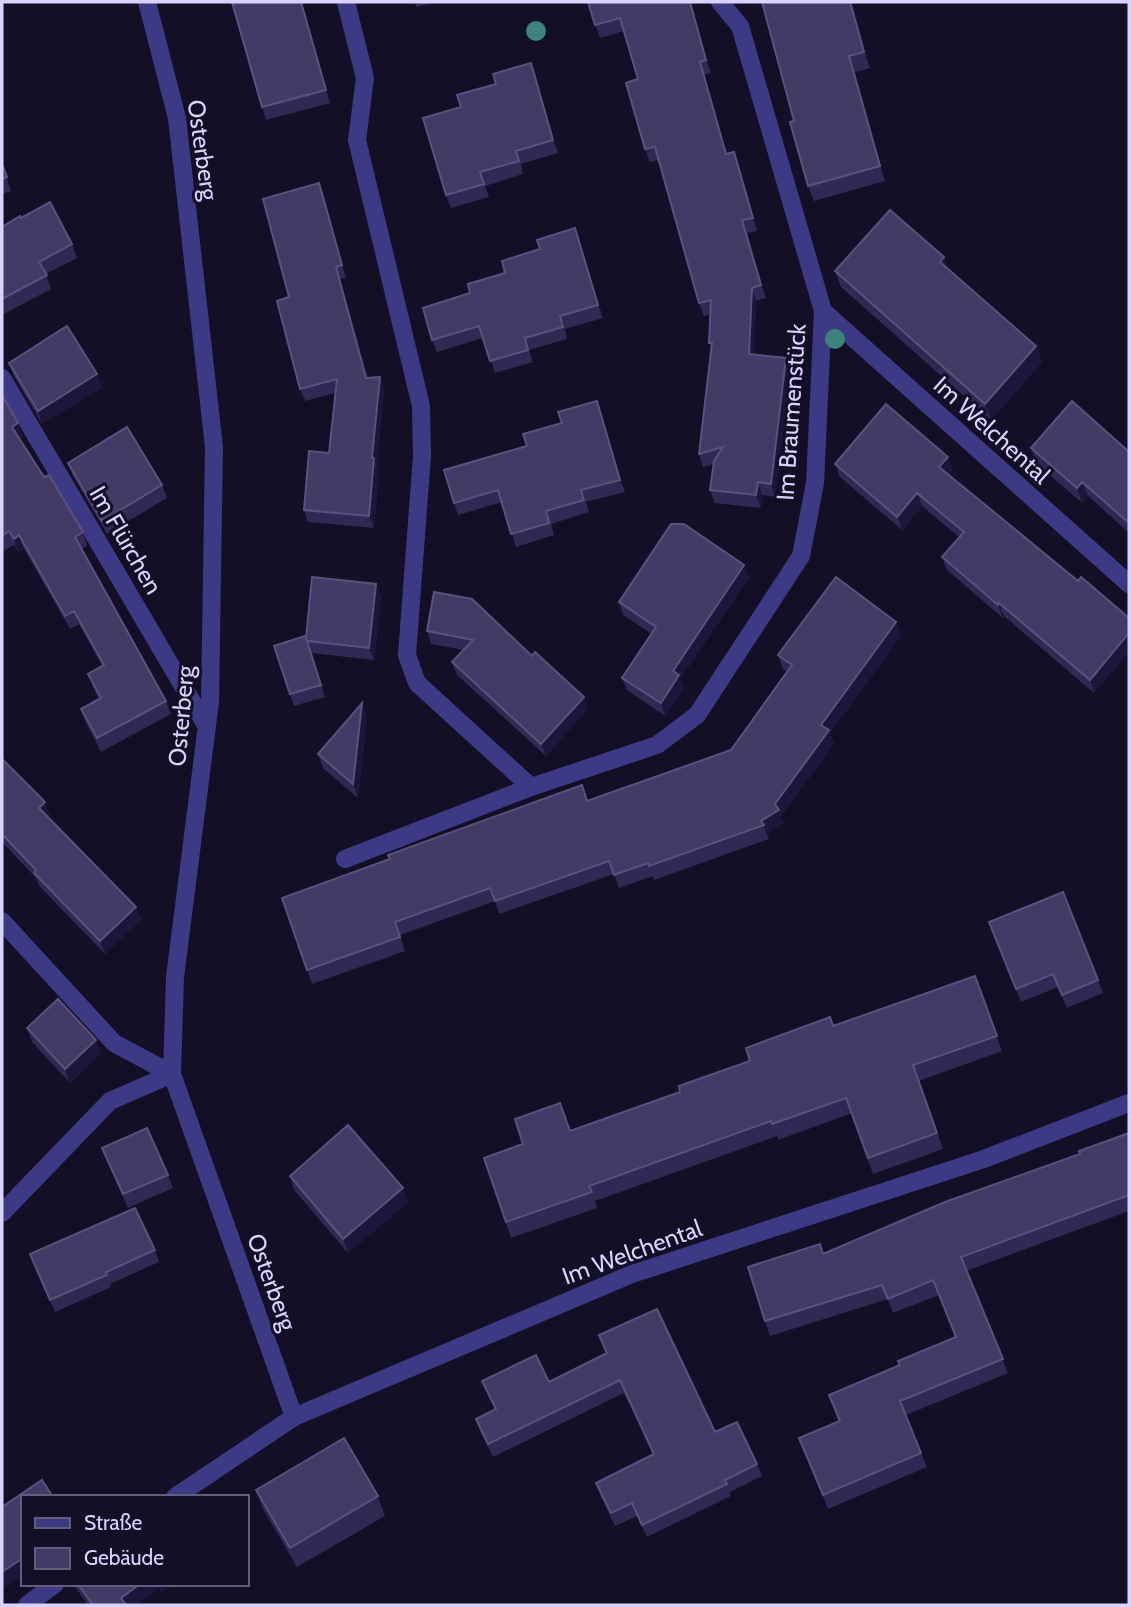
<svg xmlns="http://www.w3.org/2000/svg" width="1131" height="1607" font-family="Cabin,sans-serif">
<rect width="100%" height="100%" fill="#130f26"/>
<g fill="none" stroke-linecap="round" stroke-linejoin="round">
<path stroke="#3d3a85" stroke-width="18" d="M147 2 177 118 214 447 210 702 175 977 172 1074 294 1417
M346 2 365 78 357 140 421 406 422 456 407 655 417 683 531 787
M823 311 1129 584
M2 378 207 727
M345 859 531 787 657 745 697 715 801 556 815 483 823 311 740 26 720 2
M2 921 114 1043 172 1074
M2 1213 110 1101 172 1074
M175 1497 294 1417 632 1274 981 1160 1129 1103
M27 1605 55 1584"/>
</g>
<g fill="#3d827b">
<circle cx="536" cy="31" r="10"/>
<circle cx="835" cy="339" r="10"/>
</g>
<path fill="#312854" d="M232 2H302L330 103 266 120Z
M415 2H436L416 7Z
M588 2H672L693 11 711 73 704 75 727 154 739 165 757 231 747 233 766 298 756 301 754 355 791 371 775 497 762 495 761 508 715 503 710 490 713 464 703 467 699 454 711 348 709 343 710 314 704 316 699 303 659 160 650 162 645 149 638 79 624 31 600 38Z
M762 2H852L870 68 855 72 885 181 814 201 808 186 794 121Z
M531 63 558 153 521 164 523 174 485 186 489 197 451 208 446 195 496 84Z
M2 163 11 191 2 194Z
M324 195 346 278 340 279 368 378 380 377 384 389 377 464 379 470 374 528 308 522 304 510 329 453 335 393 305 401 300 389 289 297Z
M21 218 72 244 77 258 46 274 51 289 2 315V227Z
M575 228 603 318 565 329 567 339 529 350 533 362 495 373 483 338 437 352 432 340 505 273 540 249Z
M948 268 1036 346 1042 362 991 420 841 287 835 271Z
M9 363 102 387 42 424 14 376Z
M2 395 23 436 20 439 44 477 83 532 87 546 82 549 166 701 171 714 101 752 86 723 81 709 99 699 93 687 88 674 102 666 79 624 70 629 24 549 18 552 14 545 2 552Z
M601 414 625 492 586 502 589 512 551 524 554 535 516 547 502 502 458 515 454 503 527 446Z
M1031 448 1129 452V533L1088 496 1082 503 1036 463Z
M948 457 953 469 948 475 1078 581 1129 618V651L1094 693 1004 616 1003 618 947 570 942 557 959 537 922 506 902 530 840 477 835 464Z
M68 463 162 485 167 498 107 534 73 476Z
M749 577 680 679 684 688 665 716 627 690 622 678 652 634 623 615 619 602Z
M434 592 588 709 546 756 457 675 452 662 464 650 431 644 427 631Z
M381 596 374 660 311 653 325 697 294 706 290 694 305 636Z
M896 622 901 636 830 733 834 744 781 816 784 823 767 834 769 839 654 880 653 876 619 888 614 874 499 914 495 901 400 935 405 951 312 984 282 898 587 801 731 750 787 671 783 669 778 655Z
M362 703 367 716 358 798 323 768 318 754Z
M2 759 50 815 48 818 141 920 105 954 39 886 36 878 2 842Z
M994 936 1098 980 1103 993 1067 1008 1058 987 1021 1002Z
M975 976 1002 1051 919 1081 943 1149 873 1174 852 1113 778 1140 777 1136 595 1201 597 1208 511 1238 484 1158 523 1144 570 1131 680 1092 833 1026Z
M27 1028 101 1053 70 1083 32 1042Z
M1129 1133V1211L966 1271 1008 1373 906 1415 927 1467 828 1509 799 1438 839 1422 829 1395 900 1365 955 1337 939 1295 893 1313 888 1299 770 1336 765 1321 824 1254 1080 1154Z
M102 1148 168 1175 173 1188 128 1208Z
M290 1176 403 1188 408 1202 348 1253 294 1190Z
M155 1250 159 1262 110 1284 111 1287 55 1312 30 1254Z
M599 1335 715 1432 757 1464 762 1476 730 1492 731 1496 647 1537 637 1516 615 1526 600 1495 596 1483 653 1455 624 1393 493 1457 480 1431 476 1419 495 1409 482 1381 549 1382 606 1354Z
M256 1490 378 1496 385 1516 297 1567 263 1509Z
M73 1584H173L161 1593 159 1587 135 1605H88Z"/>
<path fill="#1d163a" d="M301 2H302L330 103 326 90Z
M690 2 693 11 711 73 706 60Z
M850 2H852L870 68 864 52Z
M849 56 855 72 885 181 880 166Z
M700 62 704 75 731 167 726 154Z
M531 63 536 76 558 153 553 140Z
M734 152 739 165 757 231 753 218Z
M319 183 324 195 346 278 342 265Z
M742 220 747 233 766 298 761 285Z
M575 228 580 241 603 318 598 305Z
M944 257 950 273 940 262Z
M336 267 340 279 371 391 366 378Z
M752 288 756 301 754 367 749 354Z
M1036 346 1042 362 991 420 985 404Z
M786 358 791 371 775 497 771 484Z
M97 374 102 387 42 424 38 411Z
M380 377 384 389 377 464 379 470 374 528 369 516 372 457Z
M597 401 625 492 620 480Z
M18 423 23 436 17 440 12 427Z
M948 457 953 469 944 480 939 467Z
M758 482 762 495 761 508 756 495Z
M1082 482 1088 496 1082 503 1077 488Z
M917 493 922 506 902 530 897 517Z
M19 535 24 549 18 552 14 539Z
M744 565 749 577 680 679 684 688 665 716 661 703 673 671Z
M376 584 381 596 374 660 369 648Z
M999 603 1004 616 1003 618 998 605Z
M896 622 901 636 830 733 834 744 781 816 784 823 767 834 761 821 775 804 821 725Z
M1129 633V651L1094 693 1090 680Z
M584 697 588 709 546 756 541 744Z
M362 703 367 716 358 798 353 784Z
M45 802 50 815 44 822 39 808Z
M136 907 141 920 105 954 100 941Z
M96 1040 101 1053 70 1083 65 1069Z
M403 1188 408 1202 348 1253 343 1239Z
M23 1558V1575L2 1589V1572Z
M140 1584H173L161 1593 159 1587 135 1605H124L121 1598Z"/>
<path fill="#433a66" stroke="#5a527e" stroke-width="2" d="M232 2H301L326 90 262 107Z
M588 2H672V3L676 2H690L706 60 700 62 726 154 734 152 753 218 742 220 761 285 752 288 749 354 786 358 771 484 758 482 756 495 710 490 714 461 723 447 699 454 712 343H709L711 300 699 303 655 147 645 149 626 83 638 79 620 18 595 25Z
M762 2H850L864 52 849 56 880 166 808 186 790 122 794 121Z
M531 63 553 140 516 151 519 161 480 172 484 184 446 195 423 118 461 107 457 95 496 84 493 74Z
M2 164 7 177 2 179Z
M319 183 342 265 336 267 366 378 380 377 372 457 374 458 369 516 304 510 309 451 329 453 337 379 300 389 277 301 289 297 263 199Z
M50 202 72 244 39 262 47 275 2 299V227L20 216 21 218Z
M890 210 944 257 940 262 1036 346 985 404 835 271Z
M575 228 598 305 560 316 563 327 525 338 528 350 490 361 479 326 432 340 423 308 470 293 468 284 505 273 502 261 540 249 537 240Z
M67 326 97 374 38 411 9 363Z
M2 395 18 423 12 427 44 477 49 475 83 532 75 537 166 701 97 738 81 709 101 698 88 674 104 665 74 611 65 616 19 535 14 539 9 531 2 536Z
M597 401 620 480 581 490 584 500 546 511 549 523 511 534 498 490 454 503 444 470 527 446 523 434 562 423 558 412Z
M1072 401 1129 452V523L1082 482 1077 488 1031 448Z
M886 404 948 457 939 467 1078 581 1081 577 1129 618V633L1090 680 999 603 998 605 942 557 964 532 917 493 897 517 835 464Z
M127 427 162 485 102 521 68 463Z
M671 524H684L744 565 673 671 679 675 661 703 622 678 656 627 619 602Z
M312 577 376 584 369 648 307 641 321 685 290 694 274 646 305 636 306 638Z
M836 577 896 622 821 725 829 730 775 804 779 810 761 821 764 825 649 866 648 863 614 875 609 861 495 901 490 888 395 922 400 937 307 970 282 898 390 859 388 855 582 785 587 801 731 750 792 665 778 655Z
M434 592 472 599 532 656 535 652 584 697 541 744 452 662 473 640 427 631Z
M362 703 353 784 318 754Z
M2 759 45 802 39 808 136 907 100 941 34 873 36 870 2 834Z
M1063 892 1098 980 1062 995 1053 974 1016 989 989 922Z
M975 976 997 1036 913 1065 937 1133 868 1158 846 1098 772 1124 771 1121 589 1186 592 1192 506 1222 484 1158 523 1144 515 1119 560 1103 570 1131 680 1092 679 1086 750 1061 746 1048 830 1017 833 1026Z
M58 999 96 1040 65 1069 27 1028Z
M348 1125 403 1188 343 1239 290 1176Z
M147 1128 168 1175 123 1194 102 1148Z
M1129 1133V1195L961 1257 1003 1359 900 1401 921 1453 823 1495 799 1438 840 1421 829 1395 900 1365 898 1361 956 1337 933 1280 888 1299 882 1285 765 1321 748 1267 820 1244 823 1254 945 1202 1080 1154 1079 1151Z
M135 1208 155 1250 106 1272 107 1275 50 1300 30 1254Z
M657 1309 715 1432 737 1422 757 1464 725 1480 727 1484 642 1525 632 1503 611 1513 596 1483 654 1454 620 1380 488 1444 476 1419 496 1409 482 1381 536 1355 549 1382 607 1353 599 1335Z
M344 1438 378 1496 290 1548 256 1490Z
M42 1480 53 1497H23V1558L2 1572V1507Z
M78 1584H140L121 1598 126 1605H93Z"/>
<g text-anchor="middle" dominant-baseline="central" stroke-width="6" stroke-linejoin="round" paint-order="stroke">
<g font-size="24" fill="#d9d4ff" stroke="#130f26">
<text transform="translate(203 150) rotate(82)">Osterberg</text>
<text transform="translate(791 412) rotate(-86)">Im Braumenstück</text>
<text transform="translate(992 430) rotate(42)">Im Welchental</text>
<text transform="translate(126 540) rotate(60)">Im Flürchen</text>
<text transform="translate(181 716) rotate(-85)">Osterberg</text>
<text transform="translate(632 1252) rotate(-20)">Im Welchental</text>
<text transform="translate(272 1282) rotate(70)">Osterberg</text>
</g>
</g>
<rect width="1131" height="1607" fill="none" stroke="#d9d4ff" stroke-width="7"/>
<rect x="21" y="1495" width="228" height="91" fill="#130f26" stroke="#625e7d" stroke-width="2"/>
<rect x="35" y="1518" width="35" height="10" fill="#3d3a85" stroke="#625e7d" stroke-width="2"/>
<text x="84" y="1530" font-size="21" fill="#d9d4ff">Straße</text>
<rect x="35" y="1548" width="35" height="21" fill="#433a66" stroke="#625e7d" stroke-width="2"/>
<text x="84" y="1565" font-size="21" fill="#d9d4ff">Gebäude</text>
</svg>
